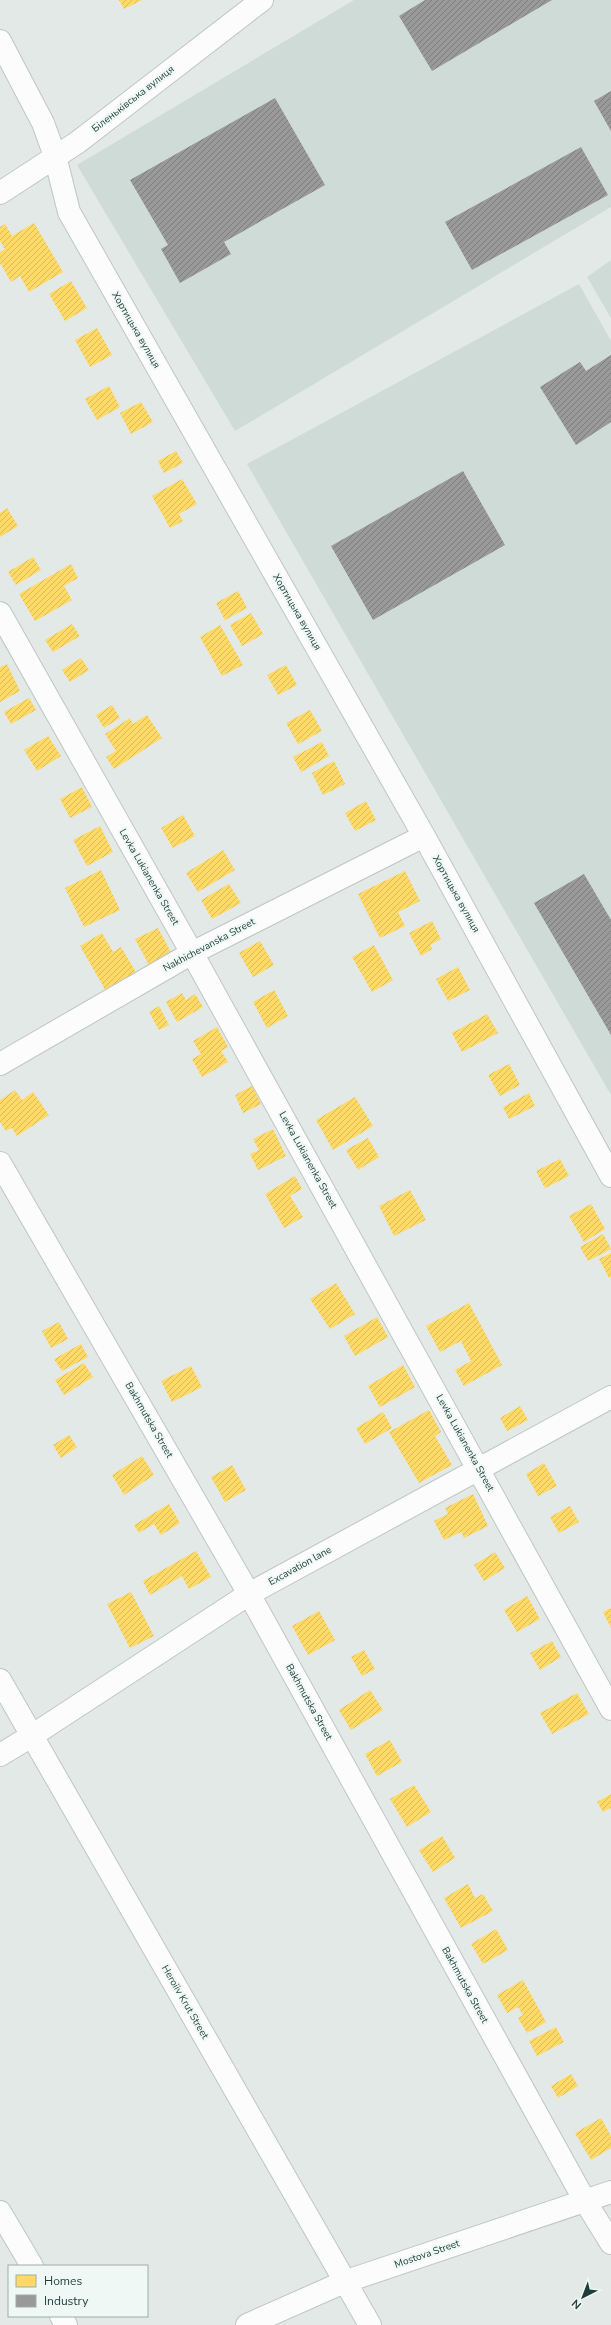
<svg xmlns="http://www.w3.org/2000/svg" width="611" height="2325" font-family="'Nunito Sans',sans-serif">
<defs>
<pattern id="homes-hatch" width="6" height="6" patternUnits="userSpaceOnUse"><rect width="6" height="6" fill="#ffd966"/><path d="M-1 1l2-2M0 6l6-6M5 7l2-2" fill="none" stroke="#dabb59"/></pattern>
<pattern id="industry-hatch" width="6" height="6" patternUnits="userSpaceOnUse"><rect width="6" height="6" fill="#999"/><path d="M-1 1l2-2M0 6l6-6M5 7l2-2" fill="none" stroke="#7c7e7e"/></pattern>
</defs>
<rect width="100%" height="100%" fill="#e2e9e7"/>
<path fill="#cfdbd7" d="M354 0H611V207L235 431 77 165Z
M611 260V318L587 277Z
M579 284 611 341V1095L247 464Z"/>
<path fill="url(#homes-hatch)" d="M119 0H142L124 9Z
M34 223 63 272 29 292 20 276 11 282 0 263V252L5 249 0 241V227L5 224 12 236Z
M71 281 87 308 65 321 49 294Z
M97 328 112 355 90 367 75 340Z
M109 386 120 407 97 420 85 399Z
M141 402 153 422 131 434 120 413Z
M176 451 183 463 164 473 158 461Z
M182 479 197 504 179 514 183 521 170 528 152 496Z
M7 508 18 526 0 537V513Z
M33 557 41 570 16 585 8 572Z
M71 564 78 578 64 586 72 600 35 621 19 594Z
M238 591 247 608 225 620 216 603Z
M251 613 263 634 242 646 230 625Z
M72 624 80 636 53 652 45 640Z
M220 625 243 665 222 676 200 637Z
M81 658 89 670 70 682 62 670Z
M7 664 20 691 0 702V667Z
M286 665 297 685 278 695 267 675Z
M29 698 36 710 11 724 4 712Z
M112 705 120 718 104 728 96 715Z
M310 710 322 731 298 744 286 723Z
M147 715 162 738 114 769 106 757 116 751 105 734 130 718 133 724Z
M48 736 61 756 37 771 24 750Z
M322 742 329 756 301 772 293 757Z
M334 761 345 784 323 795 312 773Z
M82 787 92 807 70 818 60 799Z
M366 801 376 820 355 831 345 813Z
M183 815 195 836 173 848 161 828Z
M100 826 113 852 87 866 73 840Z
M223 850 235 870 198 892 186 873Z
M101 870 120 910 84 927 65 888Z
M405 871 420 901 398 912 405 926 380 938 358 894Z
M229 884 241 903 212 919 201 900Z
M432 921 441 939 430 945 432 949 421 956 409 933Z
M158 928 172 954 149 965 135 939Z
M102 933 113 952 121 947 137 974 106 991 80 946Z
M260 941 274 965 253 977 239 953Z
M374 945 393 980 372 992 352 957Z
M458 967 470 990 448 1001 436 979Z
M274 990 288 1016 267 1028 253 1002Z
M182 993 186 1000 195 994 203 1007 177 1022 166 1002Z
M159 1006 169 1025 159 1030 149 1012Z
M487 1014 498 1033 462 1052 452 1033Z
M217 1027 228 1047 221 1051 228 1062 202 1077 192 1059 201 1054 193 1041Z
M509 1064 520 1085 500 1096 488 1075Z
M252 1086 261 1104 243 1113 235 1095Z
M15 1090 22 1100 33 1092 49 1115 17 1136 12 1128 6 1131 0 1122V1100Z
M529 1093 535 1106 509 1119 503 1107Z
M355 1097 373 1126 333 1150 316 1120Z
M273 1129 286 1156 258 1170 250 1154 259 1150 253 1139Z
M368 1138 379 1157 358 1170 346 1150Z
M560 1159 569 1176 545 1188 536 1171Z
M295 1176 302 1189 290 1196 303 1217 284 1228 265 1194Z
M410 1190 426 1220 394 1236 379 1206Z
M591 1204 605 1229 584 1242 569 1216Z
M603 1234 611 1249 588 1261 580 1247Z
M611 1253V1277L609 1278 599 1259Z
M336 1283 355 1314 330 1329 310 1299Z
M469 1303 502 1365 464 1386 455 1370 471 1361 461 1341 440 1352 426 1326Z
M377 1317 388 1337 355 1356 344 1336Z
M59 1322 68 1339 51 1348 42 1331Z
M81 1344 88 1357 62 1371 54 1359Z
M84 1363 93 1377 64 1395 55 1380Z
M403 1365 415 1387 380 1407 368 1386Z
M191 1366 202 1387 172 1402 161 1381Z
M520 1406 528 1420 507 1431 500 1418Z
M429 1410 441 1432 435 1436 452 1465 419 1483 389 1432Z
M383 1412 392 1428 365 1444 356 1428Z
M69 1435 77 1447 61 1458 53 1445Z
M142 1456 154 1475 124 1495 112 1475Z
M544 1463 557 1486 538 1496 526 1474Z
M232 1465 246 1490 225 1502 211 1477Z
M473 1494 488 1526 464 1538 461 1532 444 1540 434 1521 448 1514 445 1508Z
M169 1504 180 1523 161 1535 154 1524 139 1533 134 1525Z
M570 1506 579 1522 559 1533 550 1517Z
M196 1551 211 1577 189 1589 182 1576 150 1595 143 1581Z
M495 1552 505 1568 484 1581 474 1565Z
M131 1592 154 1636 130 1648 107 1604Z
M527 1596 540 1619 517 1632 504 1610Z
M611 1608V1628L603 1612Z
M319 1611 335 1640 308 1655 292 1626Z
M552 1641 561 1657 540 1670 530 1653Z
M364 1650 375 1669 362 1676 351 1657Z
M370 1690 383 1710 351 1730 339 1710Z
M577 1693 589 1714 552 1734 540 1713Z
M390 1740 402 1762 377 1776 365 1754Z
M414 1785 431 1812 407 1827 390 1799Z
M611 1794V1810L610 1808 603 1812 597 1802Z
M442 1836 455 1858 433 1872 419 1850Z
M468 1884 475 1898 483 1894 493 1911 461 1928 444 1898Z
M496 1929 508 1950 483 1964 471 1944Z
M523 1980 546 2022 527 2033 518 2018 523 2015 518 2007 507 2013 497 1995Z
M556 2027 564 2042 537 2056 529 2041Z
M571 2074 578 2086 558 2098 551 2086Z
M601 2118 611 2136V2148L591 2160 575 2133Z"/>
<path fill="url(#industry-hatch)" d="M425 0H552L432 71 399 16Z
M611 91V131L594 101Z
M275 98 325 185 224 242 231 254 180 283 161 249 168 245 130 180Z
M581 147 608 195 472 270 445 222Z
M611 355V422L576 445 540 387 580 362 586 371Z
M463 471 505 545 373 620 331 546Z
M584 874 611 920V1035L534 903Z"/>
<g fill="none" stroke-linecap="round" stroke-linejoin="round">
<defs>
<path id="minor" d="M0 41 43 123 55 156 69 212 424 836 611 1176
M0 193 78 142 262 0
M0 613 192 953 611 1709
M0 1064 192 953 424 836
M0 1163 249 1594 585 2201 611 2243
M0 1680 370 2325
M0 1755 33 1735 249 1594 611 1397
M0 2212 32 2266
M61 2316 66 2325
M247 2325 344 2282 611 2192"/>
</defs>
<use href="#minor" stroke="#bfc6c4" stroke-width="24"/>
<use href="#minor" stroke="#fbfcfb" stroke-width="22"/>
</g>
<g text-anchor="middle" dominant-baseline="central" stroke-width="4" stroke-linejoin="round" paint-order="stroke">
<g font-size="10" fill="#1e3e3a" stroke="#f0f8f5">
<text transform="translate(133 99) rotate(-38)">Біленьківська вулиця</text>
<text transform="translate(136 330) rotate(60)">Хортицька вулиця</text>
<text transform="translate(297 612) rotate(60)">Хортицька вулиця</text>
<text transform="translate(149 877) rotate(60)">Levka Lukianenka Street</text>
<text transform="translate(456 894) rotate(61)">Хортицька вулиця</text>
<text transform="translate(209 945) rotate(-28)">Nakhichevanska Street</text>
<text transform="translate(308 1160) rotate(61)">Levka Lukianenka Street</text>
<text transform="translate(149 1420) rotate(60)">Bakhmutska Street</text>
<text transform="translate(465 1443) rotate(61)">Levka Lukianenka Street</text>
<text transform="translate(300 1566) rotate(-29)">Excavation lane</text>
<text transform="translate(309 1702) rotate(61)">Bakhmutska Street</text>
<text transform="translate(465 1985) rotate(61)">Bakhmutska Street</text>
<text transform="translate(185 2002) rotate(60)">Heroiiv Krut Street</text>
<text transform="translate(427 2254) rotate(-19)">Mostova Street</text>
</g>
</g>
<rect x="8" y="2265" width="140" height="52" fill="#f0f8f5" stroke="#9caeaa"/>
<rect x="16" y="2275" width="20" height="12" fill="#ffd966" stroke="#9caeaa"/>
<text x="44" y="2285" font-size="12" fill="#1e3e3a">Homes</text>
<rect x="16" y="2295" width="20" height="12" fill="#999999" stroke="#9caeaa"/>
<text x="44" y="2305" font-size="12" fill="#1e3e3a">Industry</text>
<g transform="translate(583 2297) rotate(222)" stroke="#f0f8f5" stroke-width="3" paint-order="stroke">
<path d="M0-3L7 15L0 10L-7 15Z" fill="#1e3e3a"/>
<text y="-6" font-size="11" font-weight="bold" text-anchor="middle" fill="#1e3e3a">N</text>
</g>
</svg>
